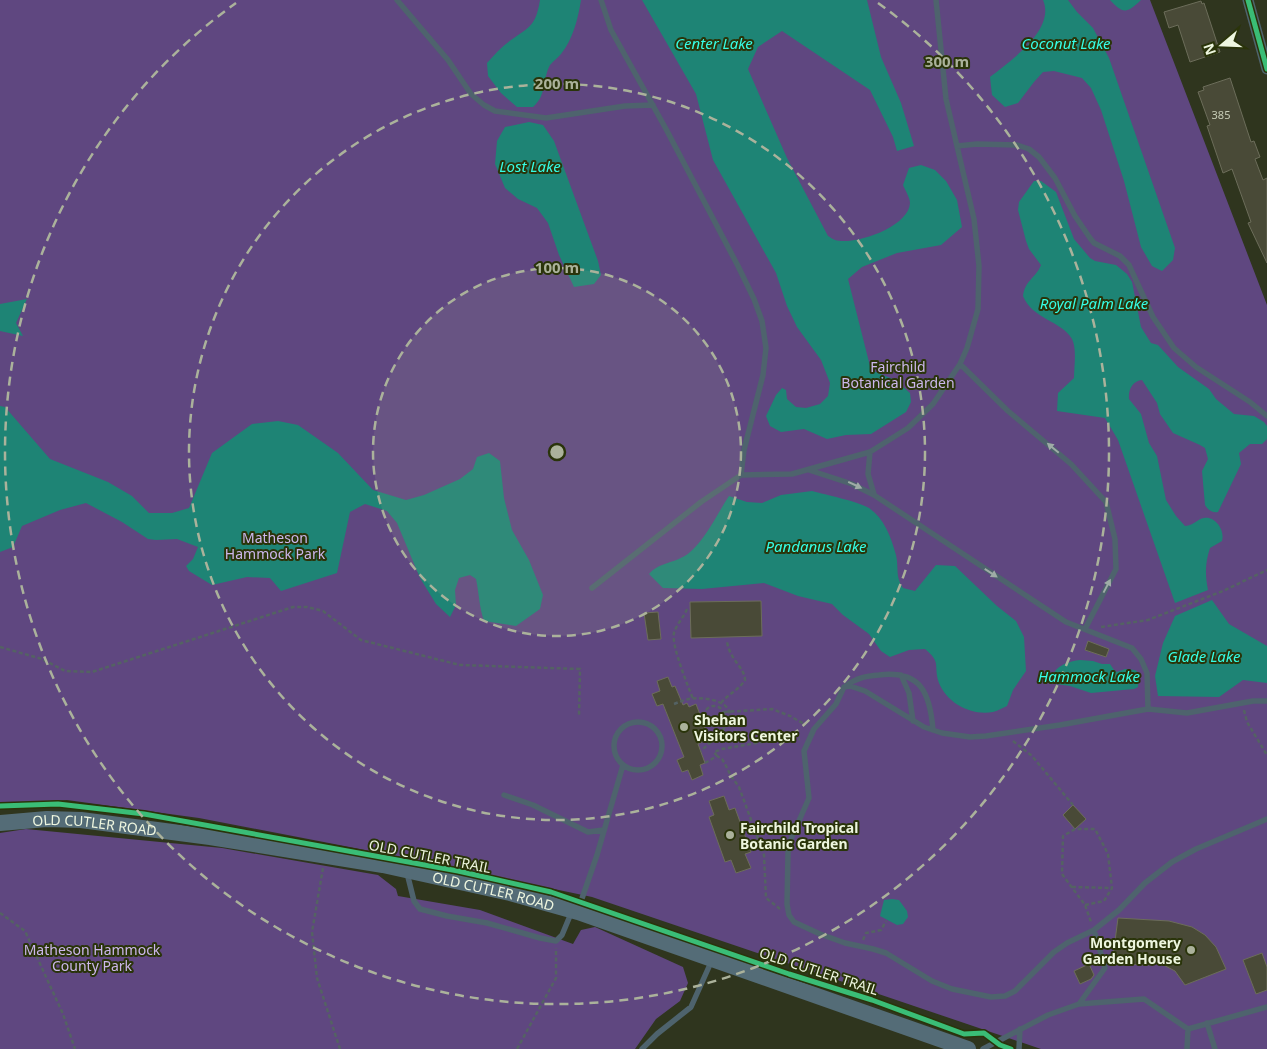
<svg xmlns="http://www.w3.org/2000/svg" width="1267" height="1049" font-family="'Noto Sans',sans-serif">
<rect width="100%" height="100%" fill="#2f351e"/>
<path fill="#5f4780" d="M0 0H1150L1267 305V1049H1041L592 897 422 861 199 818 67 800 0 804Z
M26 829 222 848 378 875 396 889 398 896 480 910 573 944 581 930 595 927 683 967 688 983 680 1001 656 1019 635 1049H0V833Z"/>
<path fill="#1e8475" d="M540 0H581C578 19 573 39 561 54 558 58 553 61 550 65 542 80 547 95 533 107H517L501 93 488 76 487 63C494 55 502 46 511 40 530 27 536 25 540 0Z
M642 0H867L881 57 901 103 914 146 897 151 893 137 870 90 782 31 758 47 748 69 787 158 828 236C831 238 833 239 835 240 854 246 909 227 910 203 910 198 905 190 903 185L909 168 921 165 935 170 946 181 957 200 962 227 941 245 897 253 862 267 848 279 871 370 895 380 910 393 911 402 906 412 871 434 846 435 827 439 804 429 781 432 770 426 766 416 776 395 782 388 786 390 787 399 796 407 806 408 820 404 828 396 830 383 821 360 797 327 787 306 776 273 713 160 696 94Z
M1043 0H1068L1077 12 1093 28 1109 58 1175 248 1173 260 1162 271 1152 266 1141 247 1124 181 1101 110 1091 88 1082 78 1054 71 1043 72 1034 82 1018 103 1005 107 992 95 990 77C1010 61 1056 30 1043 0Z
M1110 0H1141C1127 13 1124 15 1110 0Z
M529 122 543 125 554 141 598 261 601 275 594 284 574 287 559 255 548 223 537 208 518 199 505 188 495 164 497 141 505 127Z
M1034 181H1041L1056 192 1074 239 1090 258 1095 261 1116 265 1127 274 1132 282 1141 327 1151 343 1158 345 1178 367 1209 389 1216 399 1234 414 1254 416 1264 422 1267 426V439L1262 444H1250L1239 453 1241 464 1218 512C1212 513 1208 510 1205 505L1202 471 1208 459 1205 448 1200 445 1173 433 1160 414 1157 403 1142 380C1133 381 1128 389 1129 399L1141 414 1149 443 1157 456 1166 500 1176 516 1185 526C1195 525 1197 519 1204 518 1216 516 1225 531 1222 541L1210 548C1205 563 1205 575 1208 590L1175 603 1118 440 1105 418 1057 411 1058 393 1074 378C1074 367 1077 349 1072 339 1062 321 1032 319 1023 296 1025 280 1036 278 1041 265L1029 249 1026 241 1018 210 1019 202Z
M27 299 16 323 23 336 0 331V304Z
M0 406 5 407 50 459 108 482 132 496 149 513H172L189 508 212 453 252 424 278 421 298 425 338 453 373 490 406 500 424 495 460 479 473 469 477 457 489 453 500 461 504 498 512 530 529 560 543 595 540 609 516 626 484 621C479 607 479 593 476 579L470 575 459 578 455 590 456 605 450 617 436 604 420 578 397 523 387 511 365 504 350 512 337 573 281 591 270 578 247 577 212 585 189 571 186 566 193 559 198 547 177 539 156 540 148 539 122 522 86 503 60 510 22 526 13 547 0 552Z
M812 491C826 495 857 501 869 508 884 518 891 537 896 555 899 568 895 576 903 588L915 591 936 565 955 566 997 606 1016 621 1024 637 1026 671 1013 690 1007 706C1002 708 997 711 993 712 971 716 947 703 939 683 933 665 942 663 925 649L909 650 890 657 881 651 869 634 843 615 832 604 798 596 764 583 702 589 663 588 649 574C659 562 677 563 689 553 706 539 717 514 729 496L747 502 762 503 781 495Z
M1212 600 1229 624 1267 646V683L1243 680 1219 697 1158 696 1155 676 1163 643 1175 616Z
M1080 660 1093 661 1102 664H1110L1114 670 1117 672 1125 669 1135 670 1139 673 1138 687 1134 689 1091 693 1070 686 1056 684C1046 669 1068 661 1080 660Z
M892 899 899 900 907 911 908 917 903 924 897 925 880 916 884 900Z"/>
<path fill="#494a37" stroke="#6c6d5a" d="M1201 1 1202 4 1204 3 1220 52 1190 62 1178 25 1169 28 1164 12Z
M1230 78 1251 142 1254 141 1260 157 1255 159 1263 180 1267 178V263L1248 223 1251 222 1232 169 1223 173 1207 126 1210 125 1198 92 1204 90 1203 87Z
M761 601 762 636 691 638 690 602Z
M658 612 661 639 648 640 644 613Z
M1088 641 1109 649 1106 657 1085 650Z
M668 677 672 687 675 686 683 705 687 703 689 707 696 704 708 736 701 739 702 742 698 744 705 763 700 765 703 775 692 780 688 770 682 772 677 760 684 757 663 704 657 706 652 694 660 691 657 681Z
M724 796 729 810 735 808 751 852 745 854 751 868 736 873 731 860 725 862 709 817 714 815 709 801Z
M1073 805 1086 819 1075 829 1063 815Z
M1118 918 1169 921 1192 927 1205 935 1216 947 1226 969 1185 985 1175 971 1154 960 1153 965 1112 964Z
M1262 953 1267 967V990L1256 994 1243 960Z
M1089 964 1094 975 1091 979 1080 984 1074 971Z"/>
<g fill="none" stroke-linecap="round" stroke-linejoin="round">
<path stroke="#546263" stroke-width="2.5" stroke-dasharray="4 2.5" stroke-linecap="butt" d="M687 609C684 617 676 625 674 633 671 645 688 686 693 699
M1101 627 1148 620 1223 591 1267 570
M0 647 42 659 65 671 92 672 293 607H307L323 611 361 640 460 665 580 669 579 715
M721 703C728 694 739 690 745 680 745 668 729 659 727 641
M674 704C679 702 684 700 689 699 703 696 738 701 728 722 723 733 709 743 701 751
M704 716a10 10 0 1 1 20 0a10 10 0 1 1-20 0Z
M1244 710 1247 722 1267 755
M724 712 772 709 790 716 806 725
M1013 741 1032 756 1073 805
M717 756 714 752 722 749 785 738 800 739
M705 763 717 756 722 759 725 764 731 776 739 787 764 855 766 898 780 909
M323 868 312 932 317 978 340 1049
M1072 887 1112 888
M1085 905 1104 901 1112 888 1108 854 1095 829H1075L1063 836 1062 874 1085 905 1091 922
M0 913 25 931 63 1014 75 1049
M863 940 866 933 881 930 886 921
M517 1049 556 978V948"/>
<path stroke="#4e636d" stroke-width="5.5" d="M397 0 448 60 471 94 484 105 495 111 546 118 625 106 653 105
M601 0 611 30 666 129 738 266 754 299 762 321 766 348 763 375 744 450 741 475
M957 146 977 144 1017 145 1029 149 1039 157 1055 178 1075 216 1090 238 1094 243 1120 256 1129 265 1153 317 1174 348 1196 367 1250 402 1267 416
M960 364 1008 411 1071 464 1106 502 1115 539 1116 569 1085 629
M870 452 868 474 874 494
M809 470 852 484 874 495 1066 622 1132 648 1141 659 1147 673 1148 709
M592 588 701 502 741 475 792 474 870 452 908 428 933 404 960 364 967 348 978 309 979 266 974 219 946 99 936 0
M901 675 909 693 913 721
M846 686C856 678 866 676 879 675 921 670 930 693 933 730
M1267 701H1253L1187 713 1148 709 1060 725 986 736 970 737 942 733 924 727 865 691 850 686 844 687 836 704 814 729 804 751 809 798 791 839 788 853 787 904 789 915 794 922 820 934 845 943 873 949 886 953 932 981 952 989 991 997 1005 996 1015 991 1054 952 1067 943 1094 930 1119 910 1145 883 1172 862 1196 849 1267 819
M614 746a24 24 0 1 1 48 0a24 24 0 1 1-48 0Z
M504 795 533 805 588 832 603 830
M407 873 414 901 420 909 447 916 487 923 540 938 556 941 562 935 572 911
M578 910 597 855 623 765
M1079 1004 1105 968 1094 930
M1207 1023 1215 1049
M642 1049 657 1034 691 1007 712 960
M983 1049 1048 1015 1079 1004 1144 999 1188 1029 1267 1007
M1019 1049 1020 1029
M1187 1049 1188 1029"/>
<path stroke="#4e636d" stroke-width="11" d="M1248 0 1267 69"/>
<path stroke="#546c77" stroke-width="16" id="s1" d="M0 823 47 819 81 820 210 837 383 865 510 893 578 912 968 1049"/>
<defs>
<path id="cycleway" d="M1248 0 1267 69
M0 806 58 804 144 814 458 871 551 892 789 974 872 1000 964 1034 984 1033 1000 1045 1011 1049"/>
</defs>
<use href="#cycleway" stroke="#2a340a" stroke-width="8"/>
<use href="#cycleway" stroke="#3abd76" stroke-width="5"/>
</g>
<defs><path id="oneway-solid" d="M-6-.8H1V-3.2L6.5 0L1 3.2V.8H-6Z" transform="scale(1.25)"/></defs>
<g fill="#9eaca6">
<use href="#oneway-solid" transform="translate(1053 448) rotate(-140)"/>
<use href="#oneway-solid" transform="translate(855 485) rotate(25)"/>
<use href="#oneway-solid" transform="translate(991 573) rotate(33)"/>
<use href="#oneway-solid" transform="translate(1107 586) rotate(-62)"/>
</g>
<circle cx="557" cy="452" r="184" fill="#abb29b" fill-opacity=".12"/>
<g fill="none" stroke="#abb29b" stroke-width="2.5" stroke-dasharray="9 6">
<circle cx="557" cy="452" r="184"/>
<circle cx="557" cy="452" r="368"/>
<path d="M878 3A552 552 0 1 1 236 3"/>
</g>
<g fill="#abb29b" stroke="#2a340a" stroke-width="2">
<circle cx="684" cy="727" r="5"/>
<circle cx="730" cy="835" r="5"/>
<circle cx="1191" cy="950" r="5"/>
</g>
<g text-anchor="middle" dominant-baseline="central" stroke-width="4" stroke-linejoin="round" paint-order="stroke">
<g font-size="11" fill="#c5cbb5">
<text x="1221" y="114">385</text>
</g>
<g font-size="14" fill="#ccb7ec" stroke="#2a340a">
<text x="898" y="366">Fairchild<tspan x="898" dy="16">Botanical Garden</tspan></text>
<text x="275" y="537">Matheson<tspan x="275" dy="16">Hammock Park</tspan></text>
<text x="92" y="949">Matheson Hammock<tspan x="92" dy="16">County Park</tspan></text>
</g>
<g font-size="14" font-weight="bold" fill="#eef6df" stroke="#2a340a" text-anchor="start">
<text x="694" y="719">Shehan<tspan x="694" dy="16">Visitors Center</tspan></text>
<text x="740" y="827">Fairchild Tropical<tspan x="740" dy="16">Botanic Garden</tspan></text>
<text x="1181" y="942" text-anchor="end">Montgomery<tspan x="1181" dy="16">Garden House</tspan></text>
</g>
<g font-size="14" fill="#eef6df" stroke="#2a340a">
<text stroke="none"><textPath href="#s1" startOffset="95">OLD CUTLER ROAD</textPath></text>
<text transform="translate(430 856) rotate(11)">OLD CUTLER TRAIL</text>
<text stroke="none"><textPath href="#s1" startOffset="500">OLD CUTLER ROAD</textPath></text>
<text transform="translate(819 971) rotate(18)">OLD CUTLER TRAIL</text>
</g>
<g font-size="15" font-style="italic" fill="#35fee6" stroke="#2a340a">
<text x="714" y="43">Center Lake</text>
<text x="1066" y="43">Coconut Lake</text>
<text x="530" y="166">Lost Lake</text>
<text x="1094" y="303">Royal Palm Lake</text>
<text x="816" y="546">Pandanus Lake</text>
<text x="1204" y="656">Glade Lake</text>
<text x="1089" y="676">Hammock Lake</text>
</g>
</g>
<circle cx="557" cy="452" r="8" fill="#abb29b" stroke="#2a340a" stroke-width="2.5"/>
<g font-size="15" text-anchor="middle" font-weight="bold" fill="#abb29b" stroke="#2a340a" stroke-width="4" stroke-linejoin="round" paint-order="stroke">
<text x="947" y="67">300 m</text>
<text x="557" y="89">200 m</text>
<text x="557" y="273">100 m</text>
</g>
<g transform="translate(1222 45) rotate(251)" stroke="#2a340a" stroke-width="4" paint-order="stroke">
<path d="M0-4L9 19L0 12L-9 19Z" fill="#eef6df"/>
<text y="-8" font-size="14" font-weight="bold" text-anchor="middle" fill="#eef6df">N</text>
</g>
</svg>
